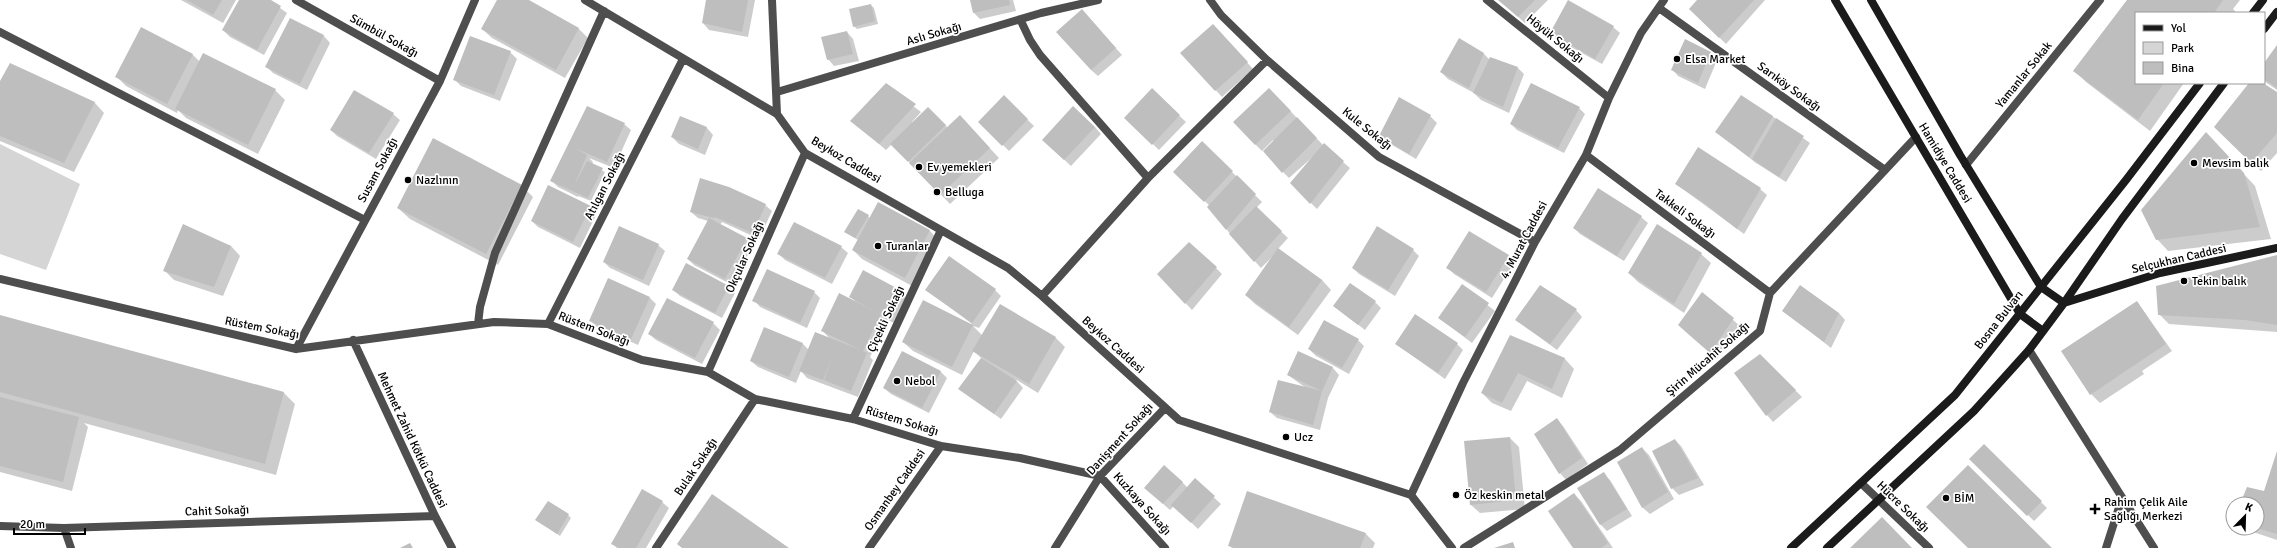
<svg xmlns="http://www.w3.org/2000/svg" width="2277" height="548" font-family="Signika,sans-serif">
<rect width="100%" height="100%" fill="#fff"/>
<path fill="#d5d5d5" d="M0 144 80 184 46 270 0 254Z"/>
<path fill="#0003" d="M181 0H236L223 23Z
M240 0H269L287 13 264 55 230 37 223 30Z
M498 0H527L578 28 588 38 565 78 492 38 482 29Z
M707 0H755L748 37 709 30 703 23Z
M971 0H1013L1016 11 980 19 974 13Z
M1499 0H1548L1525 23Z
M1698 0H1765L1726 44 1690 9Z
M2128 0H2240L2233 9 2235 11 2234 13H2136V83H2184L2150 131 2086 82 2074 70Z
M871 5 874 8 878 24 857 29 854 26Z
M1088 17 1122 55 1098 76 1091 70Z
M290 20 324 36 330 43 307 90 273 73 267 67Z
M1613 27 1620 33 1602 64 1558 40 1551 33Z
M1219 31 1253 69 1222 97 1182 53Z
M847 32 853 39 859 61 834 66 828 59Z
M2277 47V90L2264 81V65Z
M510 52 517 59 500 101 461 86 454 79Z
M1483 53 1490 60 1518 68 1524 74 1509 113 1481 100 1474 93 1448 79 1441 72Z
M1710 53 1717 60 1705 89 1678 76 1672 69Z
M192 54 200 62 275 90 285 100 258 154 186 118 178 110 177 113 126 86 117 77Z
M10 65 95 103 104 113 74 172 0 141V83Z
M2250 83H2261L2277 93V153L2261 171 2225 136Z
M886 85 921 112 912 122 913 123 928 108 948 128 969 126 999 158 950 204 892 144 886 150 852 121Z
M1269 89 1323 145 1350 168 1317 209 1311 203 1316 154 1289 178 1283 172 1273 140 1262 151 1255 144Z
M1152 90 1186 122 1159 150 1132 124Z
M1004 97 1034 126 1009 151 980 122Z
M1399 99 1430 116 1437 123 1416 159 1387 142 1381 136Z
M587 107 624 124 631 130 614 168 589 158 593 162 592 165 605 172 591 201 578 196V197L558 187 552 181Z
M1579 108 1585 114 1564 153 1517 130 1511 124Z
M393 114 400 120 376 159 337 136 331 130Z
M1772 116 1810 143 1786 182 1756 163 1716 132Z
M681 117 707 128 713 135 705 155 679 144 672 137Z
M1095 127 1101 134 1071 166 1043 140Z
M1202 142 1262 202 1256 208 1288 238 1278 249 1322 280 1331 290 1298 335 1255 304 1246 295 1275 254 1261 268 1230 234 1210 206 1174 172Z
M2217 145 2255 186 2271 239 2168 251 2157 239Z
M1676 184 1760 189 1767 195 1744 234Z
M522 186 533 197 498 265 410 219 398 208Z
M878 203 930 231 939 241 914 287 862 259 853 250 858 240 845 232 868 216 870 218Z
M765 205 772 211 759 239 722 222 720 225 747 239 753 245 732 285 694 265 688 259 708 221 698 218 691 212Z
M590 206 597 213 580 248 538 227 532 221Z
M1641 217 1648 223 1624 261 1580 234 1574 228Z
M184 226 231 246 240 256 223 296 174 280 164 270Z
M658 245 665 251 649 286 610 268 604 262Z
M841 247 848 253 832 284 785 260 779 254Z
M1413 250 1419 256 1395 296 1359 274 1353 268Z
M1701 254 1711 263 1684 313 1638 282 1629 273Z
M1508 256 1514 263 1492 298 1454 274 1447 267Z
M2277 256V332L2169 324 2159 314Z
M687 265 729 287 735 293 722 318 680 296 673 290Z
M1216 268 1222 274 1192 310 1158 274Z
M1462 285 1495 311 1472 343 1439 318Z
M927 290H995L1001 296 979 328 973 326 982 335 1000 305 1056 338 1065 347 1038 393 1015 379 1023 388 1001 419 960 389 982 359 974 351 962 375 913 351 903 342 972 324Z
M814 292 820 298 807 328 760 307 754 300Z
M901 292 907 298 894 323 888 320 870 357 873 360 858 397 807 378 801 371 796 383 758 367 751 361 803 344 809 350 831 340 822 330 857 303 850 296Z
M1702 293 1740 326 1717 359 1685 331Z
M650 298 656 304 638 345 597 327 590 320Z
M667 299 713 323 720 330 702 364 656 340 649 334Z
M1375 302 1381 308 1365 330 1334 306Z
M2137 302 2172 351 2142 371 2144 374 2100 403 2091 394Z
M1576 310 1582 317 1557 350 1516 320Z
M1784 311 1839 313 1845 320 1831 348Z
M0 316 284 393 295 404 276 475 84 423 88 427 72 491 0 472Z
M1511 336 1565 359 1574 369 1562 398 1527 381 1511 411 1492 403 1482 393Z
M1358 340 1364 346 1349 374 1316 356 1309 349Z
M1396 344H1457L1463 350 1445 379Z
M903 352 941 372 947 378 929 413 891 394 884 388Z
M1298 352 1333 368 1339 375 1328 398 1320 430 1277 418 1270 412 1306 388 1288 375Z
M1760 355 1802 397 1773 422 1767 415Z
M1557 419 1563 426 1588 464 1566 480 1560 473Z
M1510 438 1519 447 1525 509 1480 513 1470 504Z
M1675 440 1681 446 1704 485 1679 495 1672 488Z
M1984 445 2047 508 2034 521 1971 459Z
M1642 448 1649 455 1674 499 1650 514 1643 508 1618 462Z
M2277 456V540L2244 529 2257 528V504H2241L2265 493Z
M1603 473 1610 480 1632 516 1607 531 1601 525 1579 488Z
M1195 480 1221 504 1198 529 1174 506 1170 510 1152 494 1182 482 1188 488Z
M1574 494 1581 501 1613 548H1574Z
M662 502 669 508 646 548H617L612 543Z
M568 515 571 518 560 536 537 520Z
M1365 533 1375 543 1373 548H1232L1230 546Z"/>
<path fill="#bebebe" d="M187 0H222L213 15Z
M239 0H271L281 6 257 50 222 30Z
M497 0H529L579 28 556 70 481 29Z
M706 0H748L742 32 702 23Z
M970 0H1009L1010 5 973 13Z
M1498 0H1535L1518 17Z
M1568 0 1614 26 1595 59 1550 33Z
M1697 0H1754L1719 38 1689 9Z
M2127 0H2223L2214 13H2136V83H2164L2138 120 2073 71Z
M871 4 875 21 853 27 849 9Z
M1082 9 1116 48 1091 70 1056 32Z
M290 18 324 35 300 84 265 67Z
M1213 24 1248 62 1215 91 1180 53Z
M141 27 193 54 167 104 115 77Z
M847 31 853 54 827 60 821 37Z
M470 36 511 51 494 95 453 80Z
M1459 38 1484 53 1469 88 1440 72Z
M1685 39 1711 52 1698 83 1671 70Z
M2277 45V88L2264 79V63Z
M203 53 276 89 248 145 175 109Z
M1490 57 1518 67 1503 107 1473 93Z
M10 63 95 102 64 163 0 136V81Z
M886 83 916 104 879 144 850 121Z
M1531 83 1580 107 1558 148 1510 124Z
M2249 83H2263L2277 92V133L2251 163 2214 127Z
M1152 88 1180 115 1152 145 1124 118Z
M1269 88 1291 111 1255 145 1233 122Z
M354 90 394 113 369 153 330 130Z
M1004 95 1028 119 1002 146 978 122Z
M1741 95 1773 116 1749 157 1715 132Z
M1399 97 1431 115 1409 154 1379 136Z
M587 106 625 123 607 162 575 148 587 155 574 186 587 161 603 168 588 198 550 181Z
M1073 106 1095 127 1064 160 1042 140Z
M928 107 946 125 908 162 890 144Z
M960 115 990 148 940 195 909 163Z
M680 116 707 127 698 149 671 137Z
M1297 117 1317 138 1282 173 1263 151Z
M1776 118 1804 136 1779 177 1752 159Z
M2206 132 2244 173 2260 227 2156 240 2141 210Z
M433 138 522 185 486 254 397 208Z
M1202 141 1233 171 1204 202 1173 172Z
M1324 143 1344 161 1310 204 1290 183Z
M1698 147 1761 188 1737 229 1704 203 1675 184Z
M1237 175 1256 194 1226 230 1207 207Z
M700 178 729 187 766 204 753 233 715 217 714 218 690 212Z
M548 185 591 206 573 242 531 221Z
M1598 188 1642 216 1617 256 1573 228Z
M878 202 930 230 905 278 852 250Z
M1256 206 1282 231 1254 262 1229 234Z
M858 209 869 215 855 238 844 232Z
M709 218 747 238 725 279 687 259Z
M794 222 842 246 825 278 777 254Z
M183 224 231 246 214 287 163 271Z
M1657 224 1702 253 1674 304 1628 273Z
M619 226 659 244 643 280 603 262Z
M1377 226 1414 249 1388 290 1352 268Z
M1469 231 1509 255 1486 292 1446 268Z
M1189 242 1217 267 1185 304 1157 274Z
M1278 248 1322 280 1289 327 1245 295Z
M2277 255V325L2245 320 2158 315 2156 286Z
M949 256 996 289 972 323 925 290Z
M686 263 729 286 715 313 672 290Z
M767 269 815 291 800 323 752 301Z
M863 270 902 291 887 317 881 314 863 351 867 353 851 391 824 380 832 357 823 380 799 371 815 332 861 350 821 331 839 293 877 312 849 297Z
M608 278 650 297 631 339 589 321Z
M1350 283 1376 301 1358 325 1333 306Z
M1462 284 1489 303 1465 337 1438 318Z
M1540 285 1577 309 1550 344 1515 320Z
M1800 285 1839 313 1824 342 1782 311Z
M1702 292 1734 318 1710 353 1678 325Z
M667 298 714 322 695 358 648 334Z
M923 300 973 325 952 367 902 342Z
M2137 301 2166 344 2090 395 2061 351Z
M1000 304 1056 337 1029 384 972 351Z
M1415 314 1458 343 1438 373 1395 344Z
M0 315 284 392 265 464 0 392Z
M1324 320 1359 339 1342 368 1308 349Z
M764 327 803 343 789 377 750 361Z
M1510 335 1565 358 1552 389 1518 373 1502 403 1481 393Z
M902 351 941 371 922 408 883 388Z
M1298 351 1333 367 1322 391 1287 375Z
M1760 354 1796 390 1766 416 1734 373Z
M981 358 1017 381 994 414 958 389Z
M1278 380 1322 391 1313 425 1269 412Z
M0 397 79 417 63 482 0 466Z
M1557 418 1582 458 1559 474 1534 434Z
M1510 437 1516 500 1470 505 1464 441Z
M1675 439 1698 478 1671 489 1652 451Z
M1984 444 2042 501 2027 516 1969 459Z
M1642 447 1668 492 1642 508 1617 462Z
M2277 451V534L2257 528V504H2240L2247 487 2264 491Z
M1164 465 1183 482 1163 504 1144 488Z
M1968 465 2052 548H1968L1926 507Z
M1604 472 1627 509 1600 525 1577 488Z
M1195 478 1215 496 1191 523 1171 505Z
M642 489 663 501 636 548H619L611 544Z
M1247 491 1366 533 1360 548H1235L1228 546Z
M1574 493 1608 543 1601 548H1573L1548 511Z
M712 494 789 548H682L677 544Z
M548 501 569 514 557 534 535 520Z
M1882 517 1912 548H1850Z
M1513 542 1515 548H1494Z
M410 543 413 548H400Z"/>
<g fill="none" stroke-linecap="round" stroke-linejoin="round">
<path stroke="#4e4e4e" stroke-width="8" d="M296 0 440 81
M585 0 777 114 805 153 1008 268 1042 296 1179 420 1411 495 1452 548
M772 0 777 114
M1210 0 1221 15 1267 60 1379 157 1535 242
M1487 0 1609 98
M1659 8 1885 170
M1021 21 1030 40 1040 55 1148 178
M0 32 365 220
M777 92 1041 13 1098 0
M1586 155 1770 293
M1966 165 2100 0
M0 279 296 349 494 322 548 324 642 360 708 372 755 399 853 419 941 446 1020 458 1100 476 1165 548
M1042 296 1148 178 1267 60
M478 324 480 307 495 253 604 11
M548 324 683 59
M353 340 435 516 452 548
M296 349 440 81 475 0
M2029 350 2154 548
M708 372 805 153
M853 419 941 230
M1861 483 1929 548
M1411 495 1463 383 1535 242 1586 155 1609 98 1641 33 1664 0
M0 526 64 528 435 516
M64 528 71 548
M656 548 755 399
M869 548 941 446
M1055 548 1100 476 1165 408
M1464 548 1620 450 1760 331 1770 293 1916 137
M2106 548 2122 498"/>
<path stroke="#1b1b1b" stroke-width="8" d="M1835 0 2020 314 2043 331
M1871 0 1960 155 2041 287 2064 303
M2253 13 2263 0
M2264 29 2277 12
M2064 303 2160 273 2277 248
M1791 548 1955 395 2126 180 2200 83
M1827 548 1974 411 2029 350 2064 303 2122 219 2224 83"/>
</g>
<g fill="#000" stroke="#fff" stroke-width="1.5">
<circle cx="1677" cy="59" r="4"/>
<circle cx="2194" cy="163" r="4"/>
<circle cx="919" cy="167" r="4"/>
<circle cx="408" cy="180" r="4"/>
<circle cx="937" cy="192" r="4"/>
<circle cx="878" cy="246" r="4"/>
<circle cx="2184" cy="281" r="4"/>
<circle cx="897" cy="381" r="4"/>
<circle cx="1286" cy="437" r="4"/>
<circle cx="1456" cy="495" r="4"/>
<circle cx="1946" cy="498" r="4"/>
<path d="M2093 503h4v4h4v4h-4v4h-4v-4h-4v-4h4z"/>
</g>
<g text-anchor="middle" dominant-baseline="central" stroke-width="3.5" stroke-linejoin="round" paint-order="stroke">
<g font-size="12" fill="#000" stroke="#fff">
<text transform="translate(934 34) rotate(-16)">Aslı Sokağı</text>
<text transform="translate(384 36) rotate(29)">Sümbül Sokağı</text>
<text transform="translate(1555 39) rotate(39)">Höyük Sokağı</text>
<text transform="translate(2024 75) rotate(-51)">Yamanlar Sokak</text>
<text transform="translate(1789 87) rotate(36)">Sarıköy Sokağı</text>
<text transform="translate(1367 129) rotate(39)">Kule Sokağı</text>
<text transform="translate(846 160) rotate(31)">Beykoz Caddesi</text>
<text transform="translate(1945 163) rotate(59)">Hamidiye Caddesi</text>
<text transform="translate(378 170) rotate(-62)">Susam Sokağı</text>
<text transform="translate(605 186) rotate(-63)">Atılgan Sokağı</text>
<text transform="translate(1685 214) rotate(37)">Takkeli Sokağı</text>
<text transform="translate(1524 240) rotate(-62)">4. Murat Caddesi</text>
<text transform="translate(745 257) rotate(-66)">Okçular Sokağı</text>
<text transform="translate(2179 259) rotate(-13)">Selçukhan Caddesi</text>
<text transform="translate(886 319) rotate(-65)">Çiçekli Sokağı</text>
<text transform="translate(1999 320) rotate(-52)">Bosna Bulvarı</text>
<text transform="translate(262 328) rotate(11)">Rüstem Sokağı</text>
<text transform="translate(594 329) rotate(21)">Rüstem Sokağı</text>
<text transform="translate(1113 345) rotate(42)">Beykoz Caddesi</text>
<text transform="translate(1708 359) rotate(-41)">Şirin Mücahit Sokağı</text>
<text transform="translate(902 421) rotate(17)">Rüstem Sokağı</text>
<text transform="translate(1120 439) rotate(-48)">Danişment Sokağı</text>
<text transform="translate(412 440) rotate(65)">Mehmet Zahid Kötkü Caddesi</text>
<text transform="translate(696 467) rotate(-56)">Bulak Sokağı</text>
<text transform="translate(895 490) rotate(-55)">Osmanbey Caddesi</text>
<text transform="translate(1142 504) rotate(48)">Kuzkaya Sokağı</text>
<text transform="translate(1903 507) rotate(44)">Hücre Sokağı</text>
<text transform="translate(217 511) rotate(-2)">Cahit Sokağı</text>
</g>
<g font-size="12" fill="#000" stroke="#fff" text-anchor="start">
<text x="1685" y="59">Elsa Market</text>
<text x="2202" y="163">Mevsim balık</text>
<text x="927" y="167">Ev yemekleri</text>
<text x="416" y="180">Nazlının</text>
<text x="945" y="192">Belluga</text>
<text x="886" y="246">Turanlar</text>
<text x="2192" y="281">Tekin balık</text>
<text x="905" y="381">Nebol</text>
<text x="1294" y="437">Ucz</text>
<text x="1464" y="495">Öz keskin metal</text>
<text x="1954" y="498">BİM</text>
<text x="2104" y="502">Rahim Çelik Aile<tspan x="2104" dy="14">Sağlığı Merkezi</tspan></text>
</g>
</g>
<rect x="2135" y="12" width="130" height="72" fill="#ffffff" stroke="#999999"/>
<rect x="2143" y="25" width="20" height="6" fill="#1b1b1b" stroke="#999999"/>
<text x="2171" y="32" font-size="12" fill="#000000">Yol</text>
<rect x="2143" y="42" width="20" height="12" fill="#d5d5d5" stroke="#999999"/>
<text x="2171" y="52" font-size="12" fill="#000000">Park</text>
<rect x="2143" y="62" width="20" height="12" fill="#bebebe" stroke="#999999"/>
<text x="2171" y="72" font-size="12" fill="#000000">Bina</text>
<g transform="translate(2245 516) rotate(23)"><circle r="19" fill="#ffffff" stroke="#999999"/>
<path d="M0-3L7 15L0 10L-7 15Z" fill="#000000"/>
<text y="-6" font-size="11" font-weight="bold" text-anchor="middle" fill="#000000">K</text>
</g>
<path d="M14 528v6h71v-6" fill="none" stroke="#000000" stroke-width="2"/>
<text x="20" y="528" font-size="12" fill="#000000" stroke="#ffffff" stroke-width="3" paint-order="stroke">20 m</text>
</svg>
